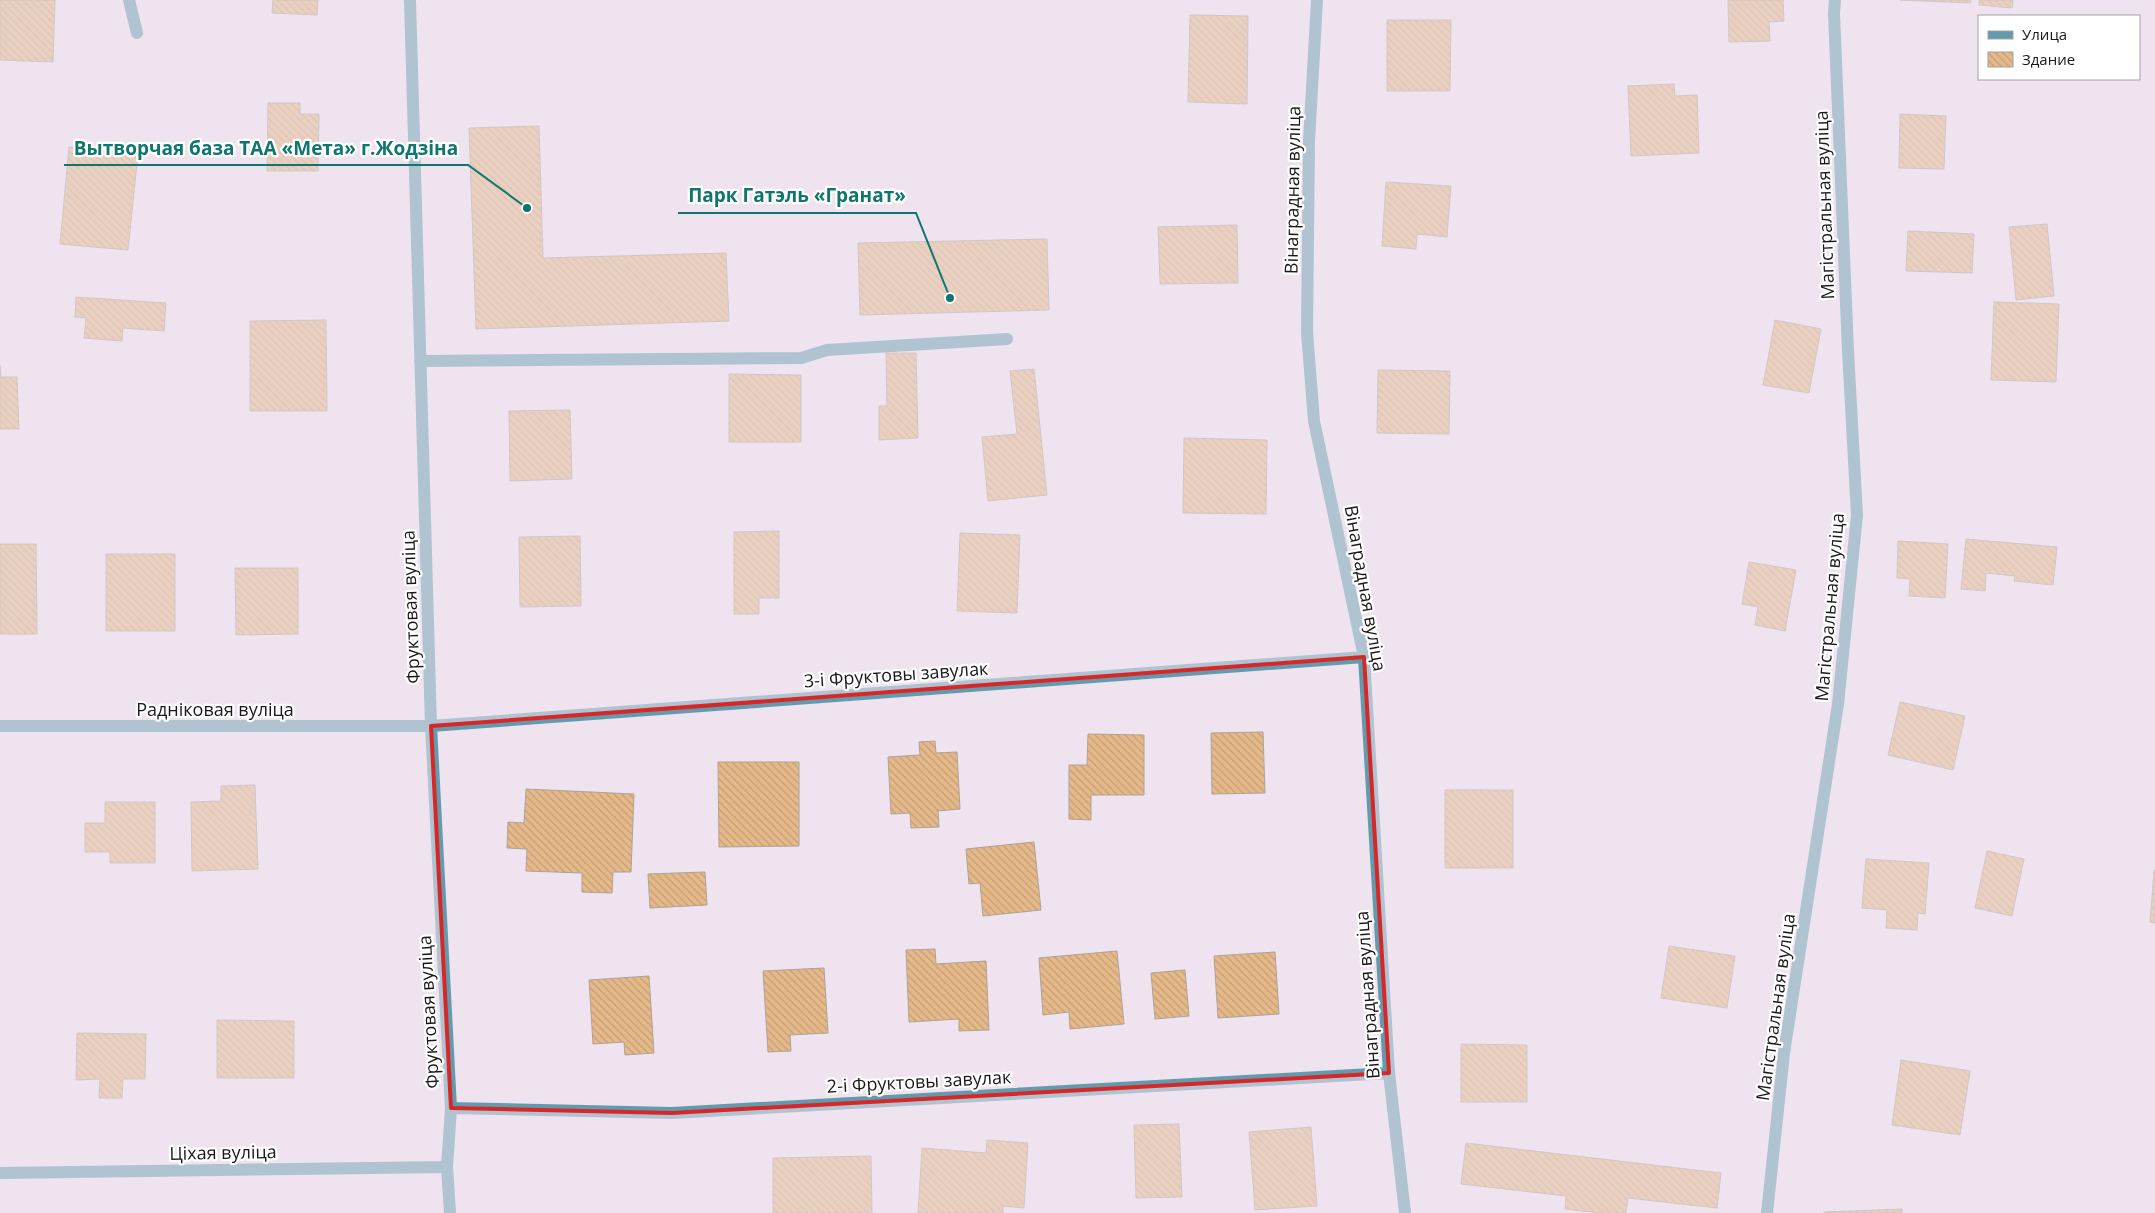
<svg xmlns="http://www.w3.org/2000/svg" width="2155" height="1213" font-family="'Open Sans',sans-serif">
<defs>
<pattern id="building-back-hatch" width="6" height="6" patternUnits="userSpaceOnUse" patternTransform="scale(1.25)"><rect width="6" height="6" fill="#e5b989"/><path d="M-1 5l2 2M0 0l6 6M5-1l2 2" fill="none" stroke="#c49e76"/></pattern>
</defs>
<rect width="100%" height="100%" fill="#eee3ef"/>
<path fill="url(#building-back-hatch)" stroke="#ada398" d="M0 0H55L53 62 0 60Z
M273 0H318L317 15 272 13Z
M1728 0H1783L1784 21 1769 22 1770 41 1729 42Z
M1900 0H1971V3Z
M1979 0H2013L2012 8 1979 5Z
M1190 15 1248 16 1247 104 1188 102Z
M1387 20H1451L1450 91H1387Z
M1674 84 1675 96 1697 95 1699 153 1631 156 1628 86Z
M268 103H300V114H319L318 171H267Z
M1900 114 1946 116 1944 169 1899 168Z
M539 126 543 258 726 253 729 321 476 329 469 128Z
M69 147 138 154 128 250 60 244Z
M1386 182 1451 186 1447 237 1417 234 1416 249 1382 246Z
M2047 224 2054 296 2016 300 2009 227Z
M1237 225 1238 283 1160 284 1158 227Z
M1908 231 1974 234 1972 273 1906 271Z
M1047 239 1049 310 860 315 858 243Z
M76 297 166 303 164 331 123 328 122 341 84 338 86 318 75 317Z
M1994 302 2059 304 2056 382 1991 380Z
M326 320 327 411H250V321Z
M1775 320 1821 329 1809 393 1763 385Z
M886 353H916L918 438 879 440V406H887Z
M0 365 1 377H17L19 429H0Z
M1034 369 1047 495 988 501 982 437 1017 434 1010 371Z
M1378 370 1450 371 1449 434 1377 433Z
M729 374 801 375V442H729Z
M570 410 572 479 510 481 509 411Z
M1184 438 1267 440 1266 514 1183 513Z
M779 531V598H759V614H734V532Z
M960 533 1020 535 1017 613 957 611Z
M580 536 581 606 520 607 519 537Z
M1966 539 2057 547 2053 585 2014 581 2015 576 1986 573 1985 591 1961 589Z
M1898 541 1948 544 1945 598 1909 596 1910 579 1897 578Z
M0 544H36L37 634H0Z
M106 554H175V631H106Z
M1749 562 1796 570 1785 631 1755 625 1758 607 1742 604Z
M235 568H298V634L236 635Z
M1900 702 1965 716 1953 770 1888 755Z
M1263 732 1265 793 1212 794 1211 733Z
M1088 734 1144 735V795H1091V820L1069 819V765H1087Z
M935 741 936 753 957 752 960 809 938 811 939 827 911 828 910 813 891 814 888 757 920 755 919 742Z
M718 762H799V846L719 847Z
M255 785 258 869 192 871 191 802 221 801V786Z
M526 789 634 794 631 872H613L612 893 582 892V873L526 871 527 849 507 848 508 822 524 823Z
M1445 790H1513V868H1445Z
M105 802H155V863H110V852H85V823H105Z
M1034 842 1041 910 983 916 980 883 969 884 966 849Z
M1987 851 2024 859 2012 916 1975 908Z
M1866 859 1929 863 1925 914 1918 913 1917 930 1886 928 1887 910 1862 908Z
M2154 870H2155V923L2150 922Z
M705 872 707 905 650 908 648 874Z
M1669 946 1735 956 1727 1008 1661 998Z
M935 949 936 964 986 961 989 1030 959 1031V1019L909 1022 906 950Z
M1117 951 1124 1024 1070 1029 1069 1012 1043 1015 1039 958Z
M1275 952 1279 1014 1218 1018 1214 956Z
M824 968 828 1033 790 1035 791 1051 768 1052 763 971Z
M1185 970 1189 1016 1155 1019 1151 973Z
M649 976 654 1053 625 1055 624 1042 593 1044 589 980Z
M217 1020 294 1021V1078H217Z
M77 1033 146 1034 145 1079H123L122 1098H99L100 1079 76 1080Z
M1461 1044 1527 1045V1102H1461Z
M1901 1060 1970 1071 1960 1135 1892 1125Z
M1179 1124 1182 1197 1136 1198 1134 1125Z
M1311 1127 1317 1206 1255 1210 1249 1132Z
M987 1140 1028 1143 1024 1208 1003 1206V1213H918L922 1148 986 1153Z
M1466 1143 1721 1173 1717 1208 1628 1198 1626 1213H1600L1565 1209 1566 1196 1461 1184Z
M871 1156 872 1213H773V1158Z
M1902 1209V1213H1824V1212Z"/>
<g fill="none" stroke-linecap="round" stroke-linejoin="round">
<path stroke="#649bac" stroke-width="12" d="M129 0 137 33
M410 0 431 726 451 1108 447 1167 450 1213
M1317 0 1309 141 1307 332 1314 421 1364 657 1389 1073 1405 1213
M420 361 801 358 827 350 1007 339
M0 726H431L1364 657
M451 1108 672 1113 1389 1073
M0 1173 447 1167
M1767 1213 1784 1053 1838 704 1857 515 1848 351 1834 13 1835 0"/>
</g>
<path d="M0 0H2155V1213H0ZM1364 657 1389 1073 672 1113 451 1108 431 726Z" fill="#eee3ef" fill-opacity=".55" fill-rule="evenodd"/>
<path fill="none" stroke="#d62828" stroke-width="4" stroke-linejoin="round" d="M1364 657 1389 1073 672 1113 451 1108 431 726Z"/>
<g text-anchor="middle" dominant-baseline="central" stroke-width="4.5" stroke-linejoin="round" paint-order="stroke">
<g font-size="18" fill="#1b171c" stroke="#fff">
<text transform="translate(1292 190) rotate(-89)">Вінаградная вуліца</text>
<text transform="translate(1824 205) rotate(-92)">Магістральная вуліца</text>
<text transform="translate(1366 588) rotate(80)">Вінаградная вуліца</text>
<text transform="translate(410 607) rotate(-92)">Фруктовая вуліца</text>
<text transform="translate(1829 607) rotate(-85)">Магістральная вуліца</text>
<text transform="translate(896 674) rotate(-4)">3-і Фруктовы завулак</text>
<text x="215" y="709">Радніковая вуліца</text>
<text transform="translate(1367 995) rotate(-94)">Вінаградная вуліца</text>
<text transform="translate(1775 1007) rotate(-82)">Магістральная вуліца</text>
<text transform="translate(428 1012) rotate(-93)">Фруктовая вуліца</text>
<text transform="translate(919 1081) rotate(-3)">2-і Фруктовы завулак</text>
<text transform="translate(223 1152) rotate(-1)">Ціхая вуліца</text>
</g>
</g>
<path fill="none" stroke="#0f766e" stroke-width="2" d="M527 208L468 165H64M950 298L916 213H678"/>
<g fill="#0f766e" stroke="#fff" stroke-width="2">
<circle cx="527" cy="208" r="5"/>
<circle cx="950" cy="298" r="5"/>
</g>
<g font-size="19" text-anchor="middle" font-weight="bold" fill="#0f766e" stroke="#fff" stroke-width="4.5" stroke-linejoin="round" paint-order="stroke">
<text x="266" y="155">Вытворчая база ТАА «Мета» г.Жодзіна</text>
<text x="797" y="202">Парк Гатэль «Гранат»</text>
</g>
<rect x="1978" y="15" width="162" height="65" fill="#ffffff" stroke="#a4a2a4"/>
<rect x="1988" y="31" width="25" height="8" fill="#649bac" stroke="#a4a2a4"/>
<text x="2022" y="40" font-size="15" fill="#1b171c">Улица</text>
<rect x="1988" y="52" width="25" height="15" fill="url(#building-back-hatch)" stroke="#a4a2a4"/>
<text x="2022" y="65" font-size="15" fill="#1b171c">Здание</text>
</svg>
